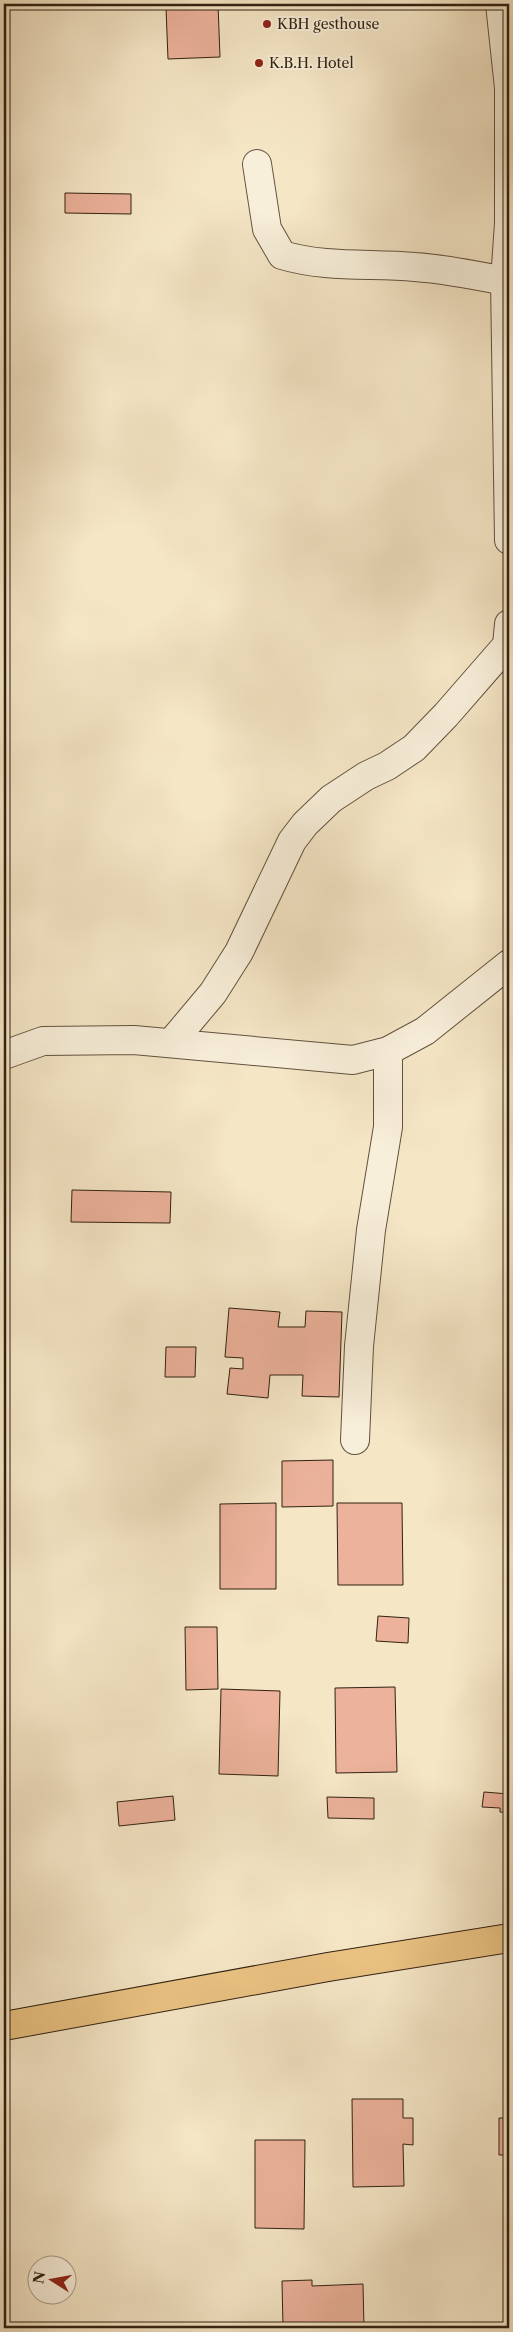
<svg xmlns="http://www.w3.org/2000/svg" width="513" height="2332" font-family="'Libre Caslon Text',serif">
<rect width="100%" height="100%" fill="#f5e6c6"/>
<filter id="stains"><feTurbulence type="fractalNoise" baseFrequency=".004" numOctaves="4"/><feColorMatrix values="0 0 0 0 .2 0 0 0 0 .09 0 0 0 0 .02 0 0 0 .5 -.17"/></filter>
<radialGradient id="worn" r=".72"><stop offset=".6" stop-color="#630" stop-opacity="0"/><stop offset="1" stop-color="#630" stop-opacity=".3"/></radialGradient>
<path fill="#ecb29b" stroke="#312111" d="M87 4H218L220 57 168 59 166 8 87 7Z
M65 193 131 194V214L65 213Z
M72 1190 171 1192 170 1223 71 1222Z
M229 1308 280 1312 278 1327H305L306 1311 342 1312 339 1397 302 1396 303 1375H270L268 1398 227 1394 230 1368 243 1369V1358L225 1357Z
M166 1347H196L195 1377H165Z
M333 1460V1506L282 1507V1461Z
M276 1503V1589H220V1504Z
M337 1503H402L403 1585H338Z
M378 1616 409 1618 408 1643 376 1641Z
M185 1627H217L218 1689 186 1690Z
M395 1687 397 1772 336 1773 335 1688Z
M221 1689 280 1691 278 1776 219 1774Z
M484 1792 509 1794V1813L500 1812V1808L482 1807Z
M173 1796 175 1820 119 1826 117 1802Z
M327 1797 374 1798V1819L328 1818Z
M352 2099H403V2118H413V2145L403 2144 404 2186 353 2187Z
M499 2118H509V2155H499Z
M255 2140H305L304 2229 255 2228Z
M312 2280V2286L363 2284 364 2328H283L282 2281Z"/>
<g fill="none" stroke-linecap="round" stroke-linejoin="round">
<defs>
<path id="minor" d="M500 4 509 88V223L505 281 509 540
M257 164 267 229 282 255C325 268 371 263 415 267 445 269 475 275 505 281
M171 1043 213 993 239 952 292 841 305 824 331 799 366 776 387 766 414 748 446 715 507 645 509 624
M4 1055 43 1041 134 1040 353 1060 388 1051 425 1031 509 964
M355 1440 359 1346 371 1230 388 1127V1051"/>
<path id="highway" d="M4 2026 328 1967 509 1938"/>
</defs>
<use href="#minor" stroke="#62523e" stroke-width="30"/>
<use href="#highway" stroke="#312111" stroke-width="30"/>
<use href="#minor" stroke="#f8efda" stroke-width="28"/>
<use href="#highway" stroke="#eac383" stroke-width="28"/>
</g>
<g fill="#8f2418" stroke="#f8efda" stroke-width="2">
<circle cx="267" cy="24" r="5"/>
<circle cx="259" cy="63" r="5"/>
</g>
<g text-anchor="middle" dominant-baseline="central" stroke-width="4" stroke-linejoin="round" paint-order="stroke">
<g font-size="14" fill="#312111" stroke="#f8efda" text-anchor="start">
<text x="277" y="24">KBH gesthouse</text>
<text x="269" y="63">K.B.H. Hotel</text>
</g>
</g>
<rect width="513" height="2332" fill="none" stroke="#f5e6c6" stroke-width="20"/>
<rect x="5" y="5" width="503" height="2322" fill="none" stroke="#312111" stroke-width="2.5"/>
<rect x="10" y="10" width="493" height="2312" fill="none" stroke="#312111"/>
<g transform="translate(52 2280) rotate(281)"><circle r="24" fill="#f8efda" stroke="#a89d8a"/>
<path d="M0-4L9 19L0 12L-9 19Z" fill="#8f2418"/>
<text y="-8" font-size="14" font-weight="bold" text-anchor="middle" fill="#312111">N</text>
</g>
<rect width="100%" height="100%" filter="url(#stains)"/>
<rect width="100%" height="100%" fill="url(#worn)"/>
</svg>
